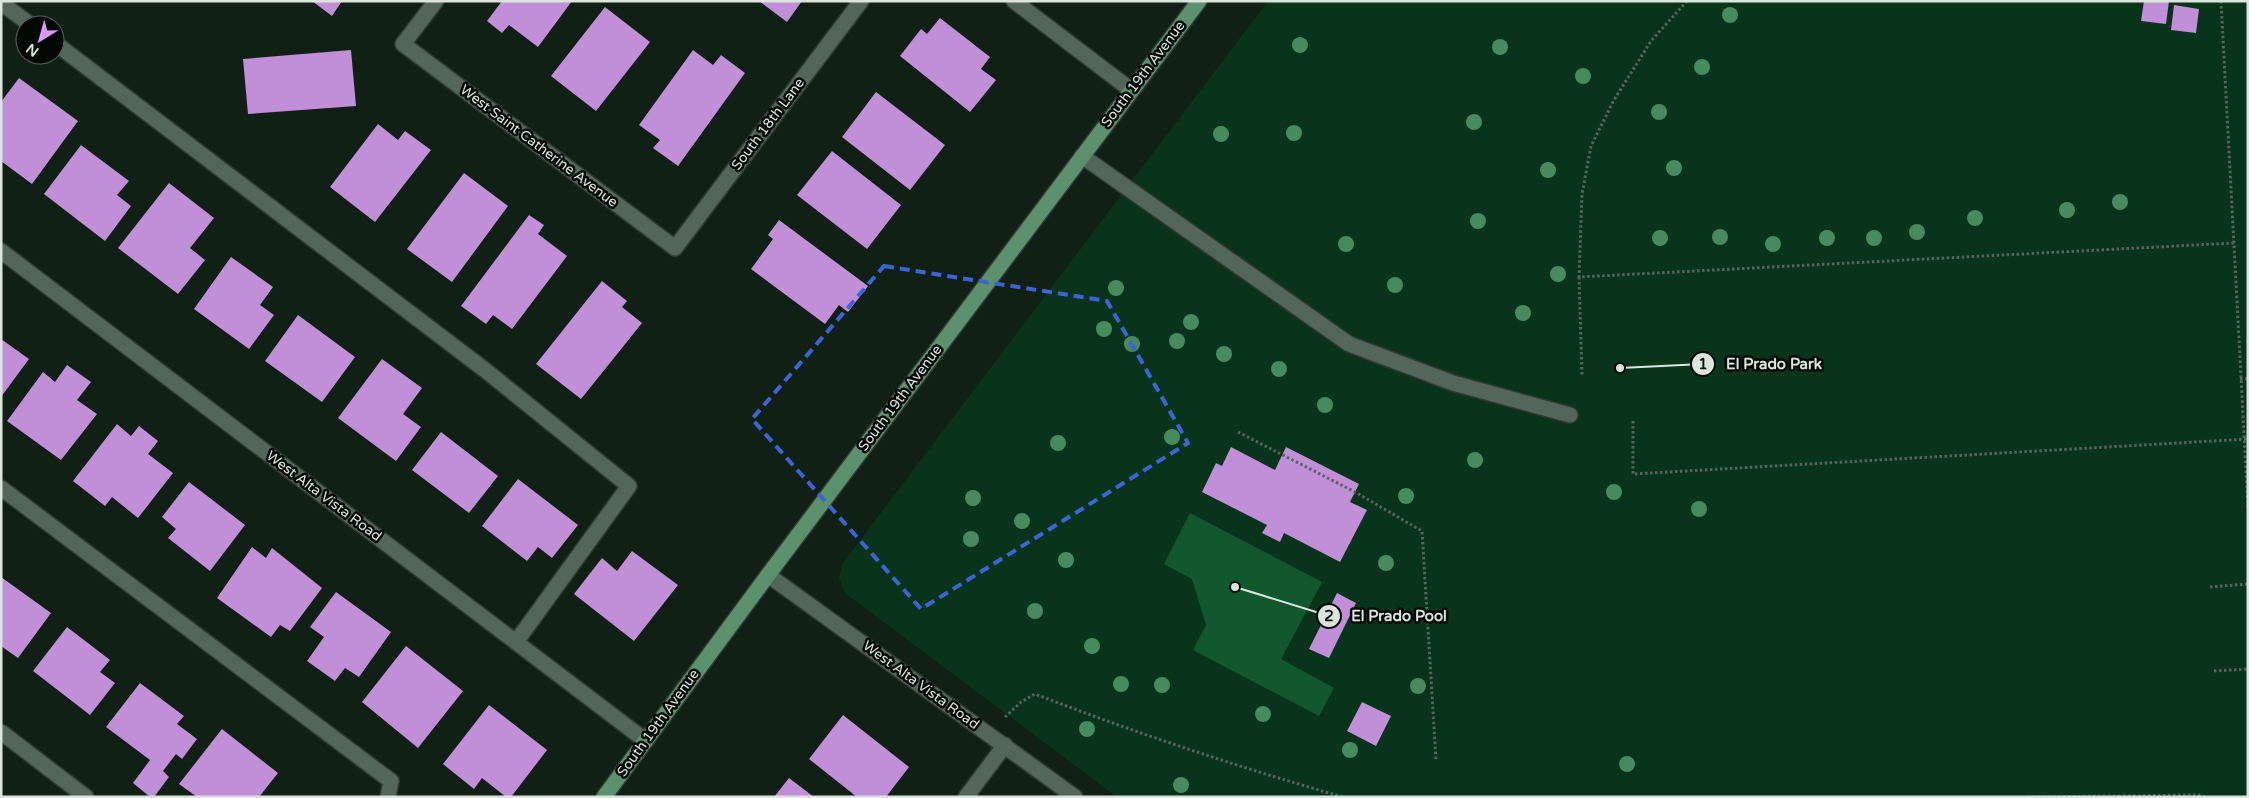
<svg xmlns="http://www.w3.org/2000/svg" width="2249" height="798" font-family="'Varela Round',sans-serif">
<rect width="100%" height="100%" fill="#102015"/>
<path fill="#08341b" d="M1268 1H2248V797H1117L845 593 839 578 843 563Z"/>
<path fill="#115831" d="M1190 513 1322 582 1281 659 1334 688 1319 716 1193 650 1206 625 1192 579 1164 564Z"/>
<path fill="#c18ed8" d="M312 1H342L332 16Z
M502 1H572L538 47 509 25 502 33 487 21Z
M759 1H802L787 22Z
M2144 1H2169L2166 24 2141 21Z
M2174 5 2199 9 2196 33 2171 30Z
M605 7 650 42 596 111 551 76Z
M940 18 990 57 981 69 996 80 970 112 900 56 921 29 927 34Z
M351 50 356 106 248 114 243 59Z
M693 50 713 65 721 55 745 73 678 166 653 148 660 140 639 125Z
M19 78 78 121 32 184 1 161V102Z
M876 92 945 145 910 190 842 137Z
M378 124 398 140 405 131 431 150 375 222 330 187Z
M81 145 129 181 117 195 131 206 105 241 44 194Z
M832 151 901 205 867 249 797 195Z
M464 173 508 206 452 282 407 249Z
M169 183 214 218 190 248 205 260 178 294 118 248Z
M529 215 544 225 538 234 567 256 512 329 493 315 486 324 461 306Z
M779 220 868 286 848 312 839 305 825 324 751 269 773 239 768 235Z
M231 257 273 287 260 305 274 315 249 349 194 309Z
M602 281 627 301 622 307 642 323 581 399 536 364Z
M298 315 355 357 322 402 265 361Z
M1 339 29 359 1 397Z
M382 359 422 388 403 414 421 427 396 461 338 418Z
M67 365 91 382 77 400 97 414 61 460 7 421 43 372 55 382Z
M117 424 131 436 139 426 158 441 148 454 173 473 138 518 112 497 105 506 73 481Z
M441 432 498 476 469 513 412 470Z
M1231 447 1275 470 1286 447 1359 484 1350 502 1367 510 1340 562 1284 533 1280 542 1262 533 1267 525 1202 492 1216 463 1222 466Z
M518 479 578 525 552 558 538 547 527 561 482 526Z
M189 482 245 525 210 571 168 538 176 529 162 517Z
M252 547 266 558 272 548 322 588 290 631 280 625 271 637 217 598Z
M632 551 678 585 634 641 574 594 602 558 617 571Z
M1 577 51 613 18 658 1 646Z
M336 592 391 632 359 677 345 668 335 681 307 661 324 637 310 627Z
M1337 593 1356 603 1329 658 1309 649Z
M67 627 110 660 100 672 115 683 90 715 33 671Z
M406 646 463 691 418 748 362 702Z
M140 683 184 716 177 724 197 739 182 759 176 754 163 771 169 777 154 797H150L133 783 150 760 106 727Z
M1362 702 1391 716 1376 746 1347 731Z
M489 705 547 750 511 797H506L482 778 474 789 443 764Z
M843 715 909 767 886 797H857L809 759Z
M222 729 278 773 259 797H197L179 784Z
M789 778 814 797H774Z"/>
<g fill="none" stroke-linecap="round" stroke-linejoin="round">
<defs>
<path id="minor" d="M436 1 403 44 675 248 861 1
M1014 1 1131 90
M1 3 31 25
M55 43 485 370 629 486 516 642
M1082 156 1349 344 1453 383 1570 415
M1 251 646 741
M1 488 391 781 388 797
M768 575 1075 797
M1 732 86 797
M966 797 1005 745"/>
<path id="major" d="M604 797 768 575 1199 1"/>
</defs>
<use href="#minor" stroke="#303933" stroke-width="18"/>
<use href="#major" stroke="#303933" stroke-width="18"/>
<path stroke="#57655b" stroke-width="3" stroke-dasharray="2.5 2.5" stroke-linecap="butt" d="M1687 1 1651 41 1614 100 1591 146 1582 194 1579 277 2234 243
M2221 1 2248 508
M1579 277 1582 376
M2240 379H2248
M1633 421V474L2248 439
M1238 432 1355 492 1422 531 1436 760
M2210 587 2248 584
M2214 671 2248 669
M1005 717 1021 702 1035 694C1136 733 1238 767 1343 797
M2028 797 2199 795 2205 797"/>
<use href="#minor" stroke="#546659" stroke-width="15"/>
<use href="#major" stroke="#5c916d" stroke-width="15"/>
</g>
<g fill="#458b5e">
<circle cx="1730" cy="15" r="8"/>
<circle cx="1300" cy="45" r="8"/>
<circle cx="1500" cy="47" r="8"/>
<circle cx="1702" cy="67" r="8"/>
<circle cx="1583" cy="76" r="8"/>
<circle cx="1659" cy="112" r="8"/>
<circle cx="1474" cy="122" r="8"/>
<circle cx="1294" cy="133" r="8"/>
<circle cx="1221" cy="134" r="8"/>
<circle cx="1674" cy="168" r="8"/>
<circle cx="1548" cy="170" r="8"/>
<circle cx="2120" cy="202" r="8"/>
<circle cx="2067" cy="210" r="8"/>
<circle cx="1975" cy="218" r="8"/>
<circle cx="1478" cy="221" r="8"/>
<circle cx="1917" cy="232" r="8"/>
<circle cx="1720" cy="237" r="8"/>
<circle cx="1660" cy="238" r="8"/>
<circle cx="1827" cy="238" r="8"/>
<circle cx="1874" cy="238" r="8"/>
<circle cx="1346" cy="244" r="8"/>
<circle cx="1773" cy="244" r="8"/>
<circle cx="1558" cy="274" r="8"/>
<circle cx="1395" cy="285" r="8"/>
<circle cx="1116" cy="288" r="8"/>
<circle cx="1523" cy="313" r="8"/>
<circle cx="1191" cy="322" r="8"/>
<circle cx="1104" cy="329" r="8"/>
<circle cx="1177" cy="341" r="8"/>
<circle cx="1132" cy="344" r="8"/>
<circle cx="1224" cy="354" r="8"/>
<circle cx="1279" cy="369" r="8"/>
<circle cx="1325" cy="405" r="8"/>
<circle cx="1172" cy="437" r="8"/>
<circle cx="1058" cy="443" r="8"/>
<circle cx="1475" cy="460" r="8"/>
<circle cx="1614" cy="492" r="8"/>
<circle cx="1406" cy="496" r="8"/>
<circle cx="973" cy="498" r="8"/>
<circle cx="1699" cy="509" r="8"/>
<circle cx="1022" cy="521" r="8"/>
<circle cx="971" cy="539" r="8"/>
<circle cx="1066" cy="560" r="8"/>
<circle cx="1386" cy="563" r="8"/>
<circle cx="1035" cy="611" r="8"/>
<circle cx="1092" cy="646" r="8"/>
<circle cx="1121" cy="684" r="8"/>
<circle cx="1162" cy="685" r="8"/>
<circle cx="1418" cy="686" r="8"/>
<circle cx="1263" cy="714" r="8"/>
<circle cx="1087" cy="729" r="8"/>
<circle cx="1350" cy="750" r="8"/>
<circle cx="1627" cy="764" r="8"/>
<circle cx="1181" cy="785" r="8"/>
</g>
<path fill="none" stroke="#3a65d9" stroke-width="4" stroke-dasharray="10 6" stroke-linejoin="round" d="M884 266 1107 301 1188 443 921 609 752 419Z"/>
<g text-anchor="middle" dominant-baseline="central" stroke-width="5" stroke-linejoin="round" paint-order="stroke">
<g font-size="14" fill="#dbe5de" stroke="#030804">
<text transform="translate(1143 74) rotate(-53)">South 19th Avenue</text>
<text transform="translate(768 124) rotate(-53)">South 18th Lane</text>
<text transform="translate(539 146) rotate(37)">West Saint Catherine Avenue</text>
<text transform="translate(900 398) rotate(-53)">South 19th Avenue</text>
<text transform="translate(324 496) rotate(37)">West Alta Vista Road</text>
<text transform="translate(921 685) rotate(36)">West Alta Vista Road</text>
<text transform="translate(658 723) rotate(-54)">South 19th Avenue</text>
</g>
</g>
<path fill="none" stroke="#dbe5de" stroke-width="2" d="M1620 368L1703 364M1235 587L1329 616"/>
<g fill="#dbe5de" stroke="#030804" stroke-width="2">
<circle cx="1620" cy="368" r="5"/>
<circle cx="1235" cy="587" r="5"/>
<circle cx="1703" cy="364" r="12"/>
<circle cx="1329" cy="616" r="12"/>
</g>
<g font-size="15" text-anchor="middle" font-weight="bold" fill="#111">
<text x="1703" y="369">1</text>
<text x="1329" y="621">2</text>
</g>
<g font-size="15" text-anchor="middle" font-weight="bold" fill="#dbe5de" stroke="#030804" stroke-width="5" stroke-linejoin="round" paint-order="stroke">
<text x="1774" y="369">El Prado Park</text>
<text x="1399" y="621">El Prado Pool</text>
</g>
<rect width="2249" height="798" fill="none" stroke="#dbe5de" stroke-width="5"/>
<g transform="translate(40 40) rotate(217)"><circle r="24" fill="#030804" stroke="#59605b"/>
<path d="M0-4L9 19L0 12L-9 19Z" fill="#d99af7"/>
<text y="-8" font-size="14" font-weight="bold" text-anchor="middle" fill="#dbe5de">N</text>
</g>
</svg>
